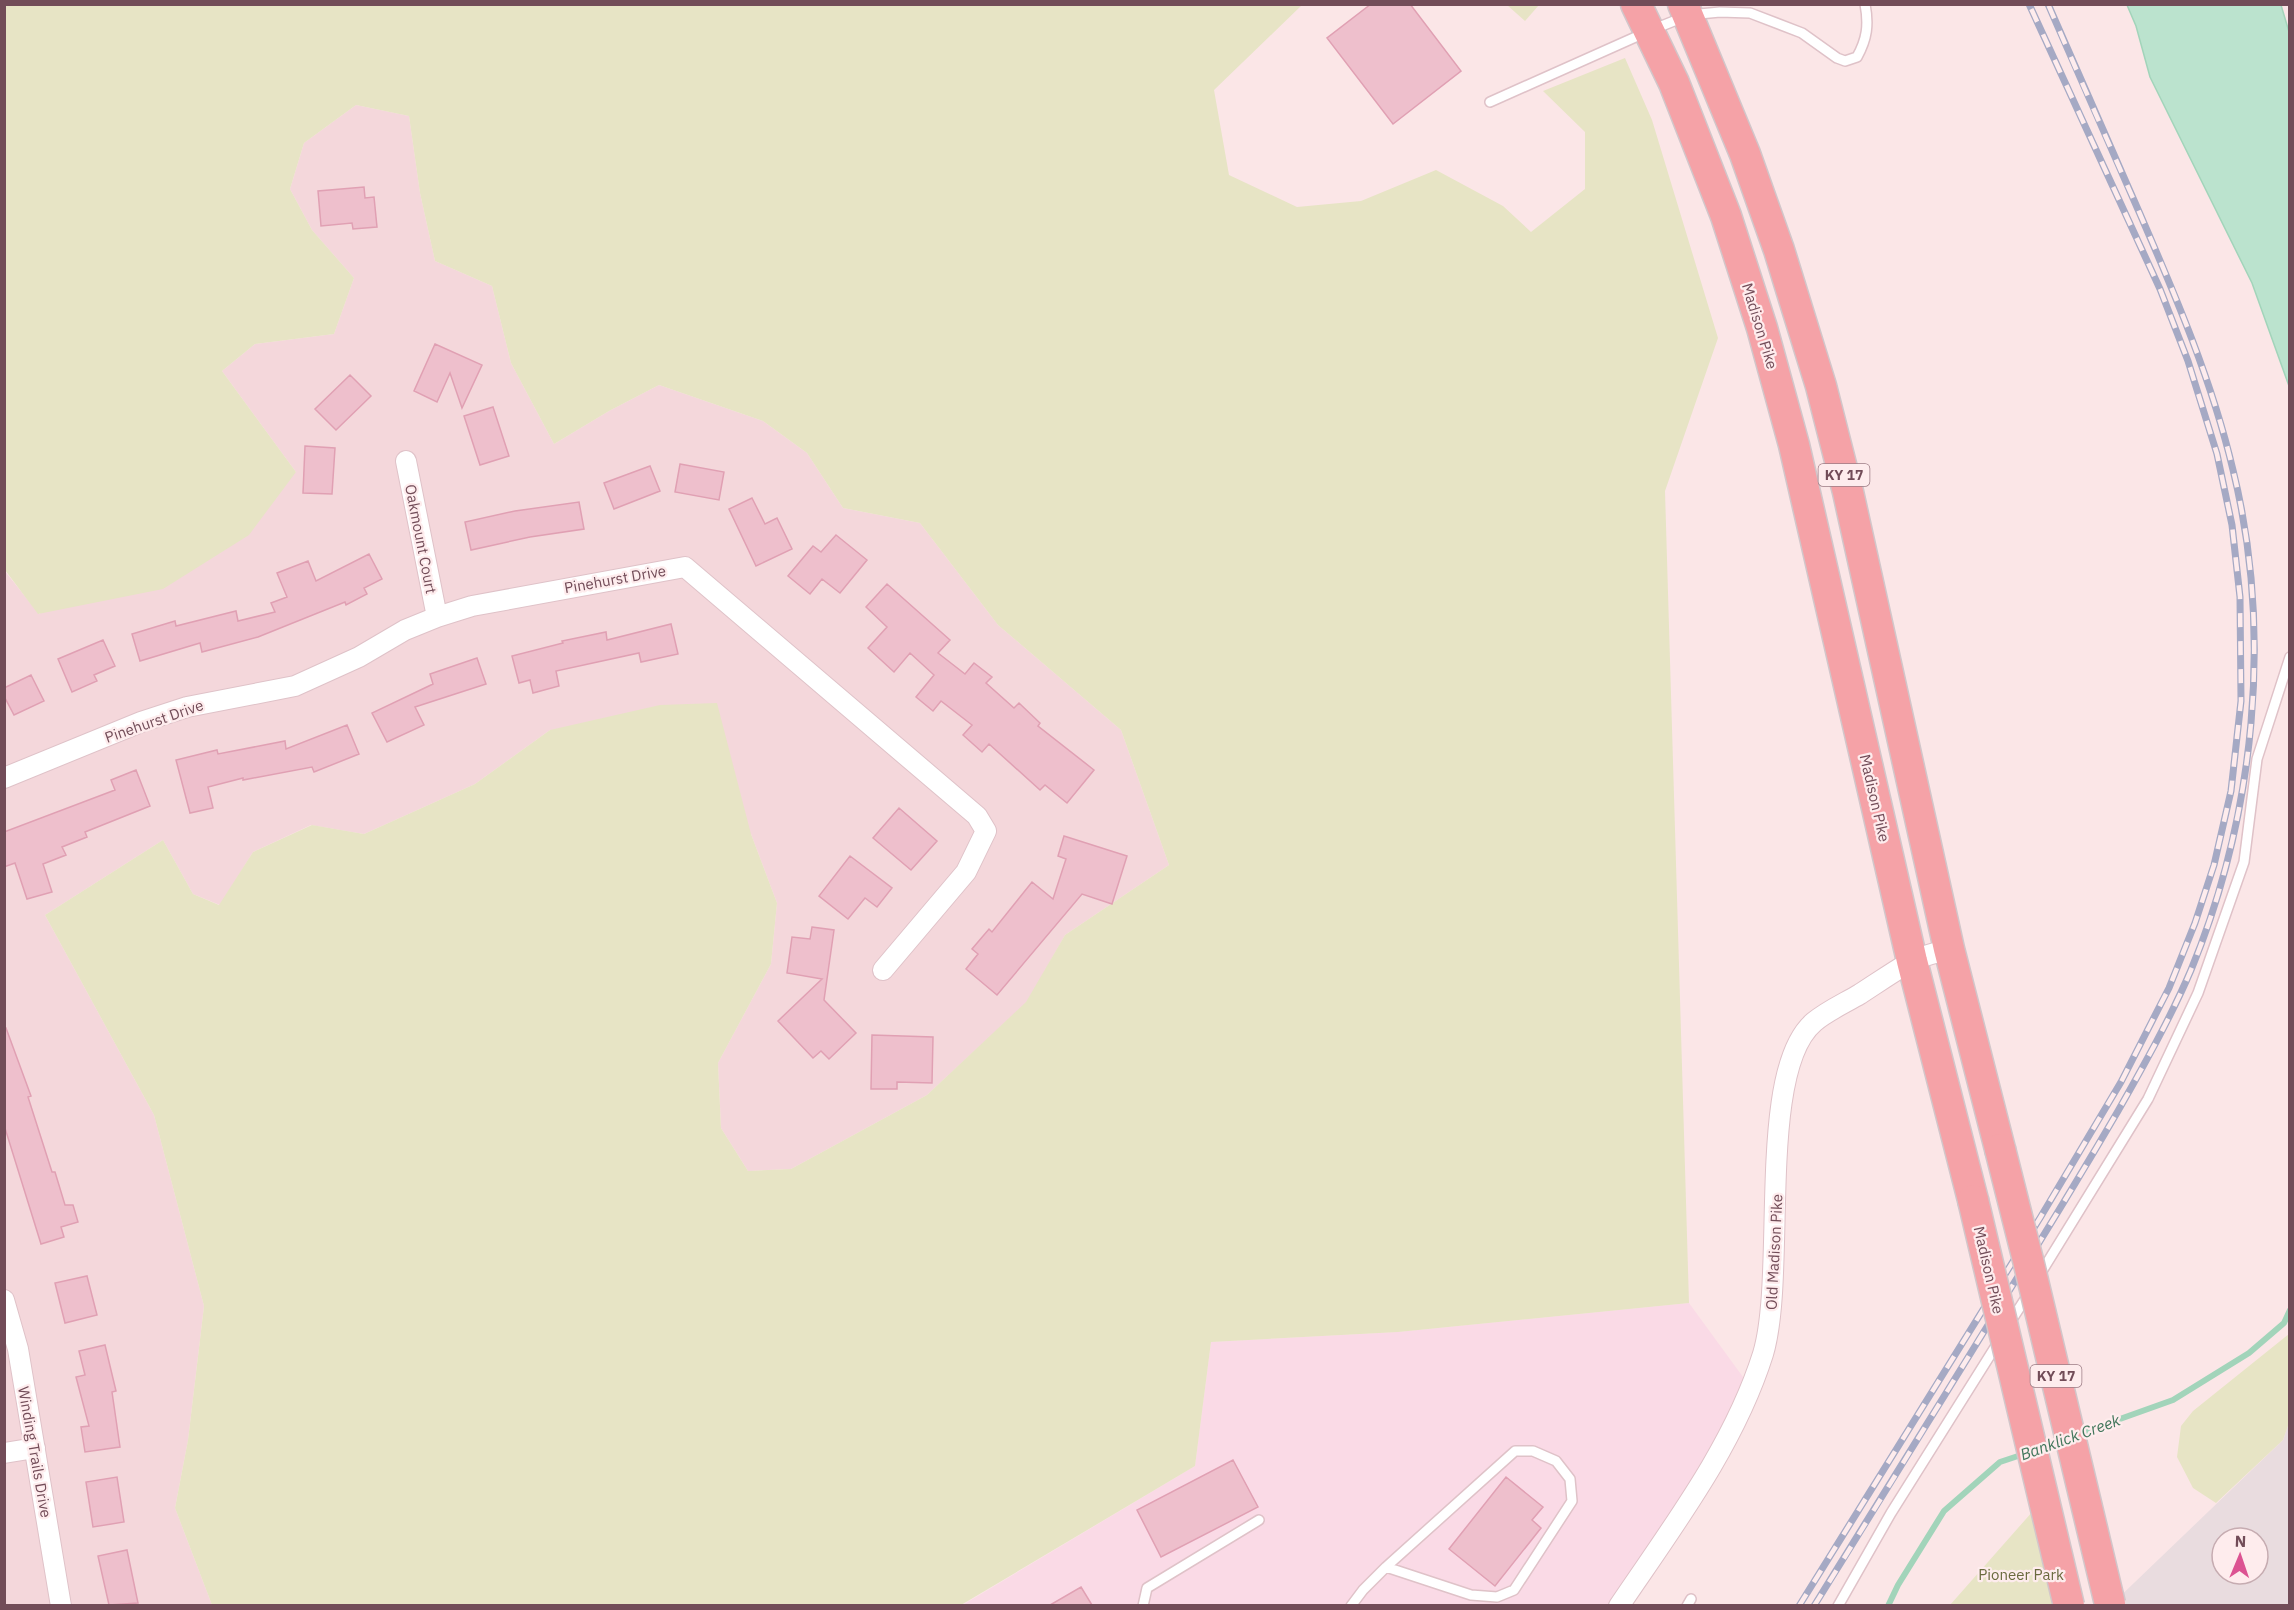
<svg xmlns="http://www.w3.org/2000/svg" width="2294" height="1610" font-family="'IBM Plex Sans',sans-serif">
<rect width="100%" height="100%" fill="#fbe6e7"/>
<path fill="#f4d7db" d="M356 105 409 116 420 193 435 261 492 286 511 363 554 444 609 411 659 385 763 421 807 453 843 508 920 523 998 625 1121 730 1169 865 1065 935 1027 1002 927 1095 791 1169 748 1171 721 1128 718 1063 771 964 777 903 751 834 550 730 475 784 364 834 311 825 253 852 220 905 193 894 163 840 45 915 154 1115 204 1306 188 1440 175 1508 212 1605H5L4 570 39 614 296 472 222 371 255 344 334 334 354 278 312 230 290 189 304 143Z"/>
<path fill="#fadae6" d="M1689 1303 1751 1388 1619 1605 961 1606 1195 1466 1211 1342 1398 1332Z"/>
<path fill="#e9dcdf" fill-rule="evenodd" d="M2289 1423V1605L2110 1606 2283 1440ZM2222 1538H2258V1574H2222Z"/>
<path fill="#e7e4c5" d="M5 5H1302L1214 90 1229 175 1297 207 1361 201 1436 170 1503 206 1531 232 1585 189V132L1543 91 1625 58 1652 120 1718 338 1665 491 1689 1303 1398 1332 1211 1342 1195 1466 961 1605H212L175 1508 188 1440 204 1306 154 1115 45 915 163 840 193 894 219 905 253 852 312 825 364 834 475 784 550 730 660 705 717 703 751 834 777 903 771 964 718 1063 721 1128 748 1171 791 1169 927 1095 1026 1002 1065 935 1169 865 1121 730 998 625 920 523 843 508 807 453 763 421 659 385 609 411 554 444 511 363 492 286 435 261 420 193 409 116 356 105 304 143 290 189 312 230 354 278 334 334 255 344 222 371 296 472 249 535 163 589 38 614 5 570Z
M1507 5H1539L1525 21Z
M2289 1334V1423L2283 1440 2216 1503 2193 1488 2177 1457 2181 1426 2193 1411Z
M2033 1511 2067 1605H1950Z"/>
<path fill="#bbe3ce" stroke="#a2d4ba" stroke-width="1.5" d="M2127 5H2281L2290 35 2289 386 2252 283 2150 77 2136 26Z"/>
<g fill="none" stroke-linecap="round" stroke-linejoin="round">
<path stroke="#a2d4ba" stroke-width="6" d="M2078 1434 2173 1400 2249 1353 2284 1323 2290 1310
M2039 1448 2063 1440
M1888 1606 1898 1585 1944 1511 2000 1462 2024 1454"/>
</g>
<path fill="#eebfcc" stroke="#e0a0b3" stroke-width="1.5" d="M1371 4H1410L1461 71 1393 124 1327 38Z
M364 187 365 198 374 197 377 227 353 229 352 223 321 226 318 191Z
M435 344 482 365 462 408 450 373 437 402 414 391Z
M350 375 371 396 336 430 315 409Z
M493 407 509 456 480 465 464 416Z
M305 446 335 448 332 494 303 493Z
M680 464 724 472 719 500 675 492Z
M650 466 660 491 614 509 604 483Z
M752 498 765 524 777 518 792 549 756 566 729 509Z
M579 502 584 529 530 537 471 550 465 522 515 511Z
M836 535 867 560 840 593 822 579 810 594 788 576 813 546 821 552Z
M369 554 382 579 364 588 367 594 346 605 345 602 258 637 202 652 200 643 140 661 132 634 175 621 176 626 236 611 238 621 275 612 271 603 287 597 277 573 308 561 316 581Z
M887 584 950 640 938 653 965 674 974 663 992 677 986 683 1014 708 1019 703 1040 723 1038 726 1094 770 1067 803 1045 785 1040 790 989 744 982 752 963 735 972 725 941 701 933 711 916 697 934 675 910 653 894 672 868 648 887 627 866 607Z
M671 624 678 654 641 662 639 653 556 671 559 686 533 693 530 680 519 683 512 656 563 643 562 641 606 632 607 640Z
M103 640 115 666 94 675 97 681 72 692 58 659Z
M477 658 486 684 415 707 424 725 387 742 372 713 433 684 430 674Z
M31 675 44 701 14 715 4 696V688Z
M347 725 359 754 314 772 312 767 243 780V778L208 787 213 808 190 813 176 760 217 750 218 754 285 741 286 749Z
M136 770 150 806 85 832 87 837 62 847 66 855 43 864 52 892 27 899 15 863 4 867V832L115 790 111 780Z
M899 808 937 841 911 870 873 838Z
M1064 836 1127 856 1112 904 1082 894 997 995 966 969 978 954 972 949 989 929 992 932 1032 882 1053 899 1066 859 1058 856Z
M850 856 892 888 877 907 865 898 848 919 819 896Z
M812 927 834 930 824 1000 856 1033 829 1059 821 1051 813 1058 778 1021 822 979 787 973 792 937 810 939Z
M6 1028 31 1096 28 1097 52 1172H55L65 1205H73L78 1222 61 1227 64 1237 41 1244 4 1125V1029Z
M872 1035 933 1037 932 1083 897 1082V1089H871Z
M87 1276 97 1315 65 1323 55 1283Z
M105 1345 116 1391 112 1392 120 1447 85 1452 81 1427 89 1426 76 1377 85 1375 79 1351Z
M1233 1460 1258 1507 1161 1557 1137 1510Z
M117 1477 124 1522 93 1527 86 1482Z
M1506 1477 1543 1507 1532 1520 1541 1528 1495 1586 1449 1549Z
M127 1550 138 1603 109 1605 98 1556Z
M1081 1587 1092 1605H1050Z"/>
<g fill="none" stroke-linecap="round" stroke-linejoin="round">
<defs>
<path id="lane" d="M1490 102 1649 31 1689 15 1720 12 1750 13 1802 33 1837 58 1845 61 1857 57C1867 39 1869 25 1865 4
M2039 1276 2148 1099 2198 993 2244 862 2257 759 2290 657
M2009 1324 2029 1293
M1143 1606 1147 1588 1259 1520
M1351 1606 1363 1590 1386 1567 1515 1451H1533L1556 1461 1570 1479 1572 1501 1514 1590 1497 1597 1471 1595 1386 1567
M1687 1606 1691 1599
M1838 1606 1891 1513 1999 1341"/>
<path id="street" d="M406 461 437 617
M4 778 141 722 187 707 295 686 359 657 405 630 437 617 472 606 685 567 977 816 986 831 966 872 883 970
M4 1300 18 1349 61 1606
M4 1453 35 1448
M1619 1606C1673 1526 1734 1446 1763 1354 1787 1275 1756 1071 1814 1022 1827 1011 1845 1003 1860 994 1877 983 1893 972 1910 962 1921 956 1936 953 1949 949"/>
<path id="primary" d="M1636 4 1674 83 1726 216 1762 328 1794 445 1912 961 1973 1200
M1683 4 1745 154 1779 250 1821 386 1848 492 1949 949 2000 1149"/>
</defs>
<use href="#lane" stroke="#dfc2c8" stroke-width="12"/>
<use href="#street" stroke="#dfc2c8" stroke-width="22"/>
<use href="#primary" stroke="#d2c6ca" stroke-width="33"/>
<use href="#lane" stroke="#fff" stroke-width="9"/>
<use href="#street" stroke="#fff" stroke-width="20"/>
<use href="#primary" stroke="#f5a2a7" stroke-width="30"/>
<defs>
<path id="rail" d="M1799 1606 2040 1218 2121 1082 2169 988 2195 923 2214 865 2231 791 2241 701 2240 597 2232 525 2217 454 2188 361 2160 289 2029 4
M1814 1606C1880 1501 1944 1396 2009 1291 2046 1232 2083 1171 2118 1111 2144 1065 2170 1019 2191 970 2255 815 2273 633 2233 470 2212 381 2176 297 2140 214 2109 144 2078 74 2048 4"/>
</defs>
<use href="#rail" stroke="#a5a9c4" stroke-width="7"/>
<use href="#rail" stroke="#feeced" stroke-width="4.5" stroke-dasharray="14" stroke-linecap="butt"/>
<defs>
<path id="primary-bridge" d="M2000 1149 2028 1260 2110 1604
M1973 1200 2069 1606"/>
</defs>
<use href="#primary-bridge" stroke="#d2c6ca" stroke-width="33" stroke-linecap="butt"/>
<use href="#primary-bridge" stroke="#f5a2a7" stroke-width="30"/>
</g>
<g text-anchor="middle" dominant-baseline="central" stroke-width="4.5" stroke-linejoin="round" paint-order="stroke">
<g fill="#feeced" stroke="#9c7c85" stroke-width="1.5">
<rect x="1818.5" y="464" width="51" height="22" rx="4.5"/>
<rect x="2030.5" y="1365" width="51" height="22" rx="4.5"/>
</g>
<g font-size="14" font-weight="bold" fill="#724c58">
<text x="1844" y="475">KY 17</text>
<text x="2056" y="1376">KY 17</text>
</g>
<g font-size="15" fill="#724c58" stroke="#feeced">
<text transform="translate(1760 326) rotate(73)">Madison Pike</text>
<text transform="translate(421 539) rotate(79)">Oakmount Court</text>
<text transform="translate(615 579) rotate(-10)">Pinehurst Drive</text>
<text transform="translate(154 721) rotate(-19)">Pinehurst Drive</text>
<text transform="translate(1875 798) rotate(77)">Madison Pike</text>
<text transform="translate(1774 1252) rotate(-87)">Old Madison Pike</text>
<text transform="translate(1989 1270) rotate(77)">Madison Pike</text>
<text transform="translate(35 1452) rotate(80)">Winding Trails Drive</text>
</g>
<g font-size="15" fill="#6b6b3f" stroke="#feeced">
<text x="2021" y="1574">Pioneer Park</text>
</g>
<g font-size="16" font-style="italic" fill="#41765b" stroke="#feeced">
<text transform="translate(2070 1437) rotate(-20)">Banklick Creek</text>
</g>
</g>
<rect width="2294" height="1610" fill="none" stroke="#724c58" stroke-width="12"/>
<g transform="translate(2240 1556) rotate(2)"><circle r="28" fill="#feeced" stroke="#c6acb1" stroke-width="1.5"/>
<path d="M0-4.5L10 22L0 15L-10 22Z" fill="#dc5392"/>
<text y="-9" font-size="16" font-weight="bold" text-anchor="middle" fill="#724c58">N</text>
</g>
</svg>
